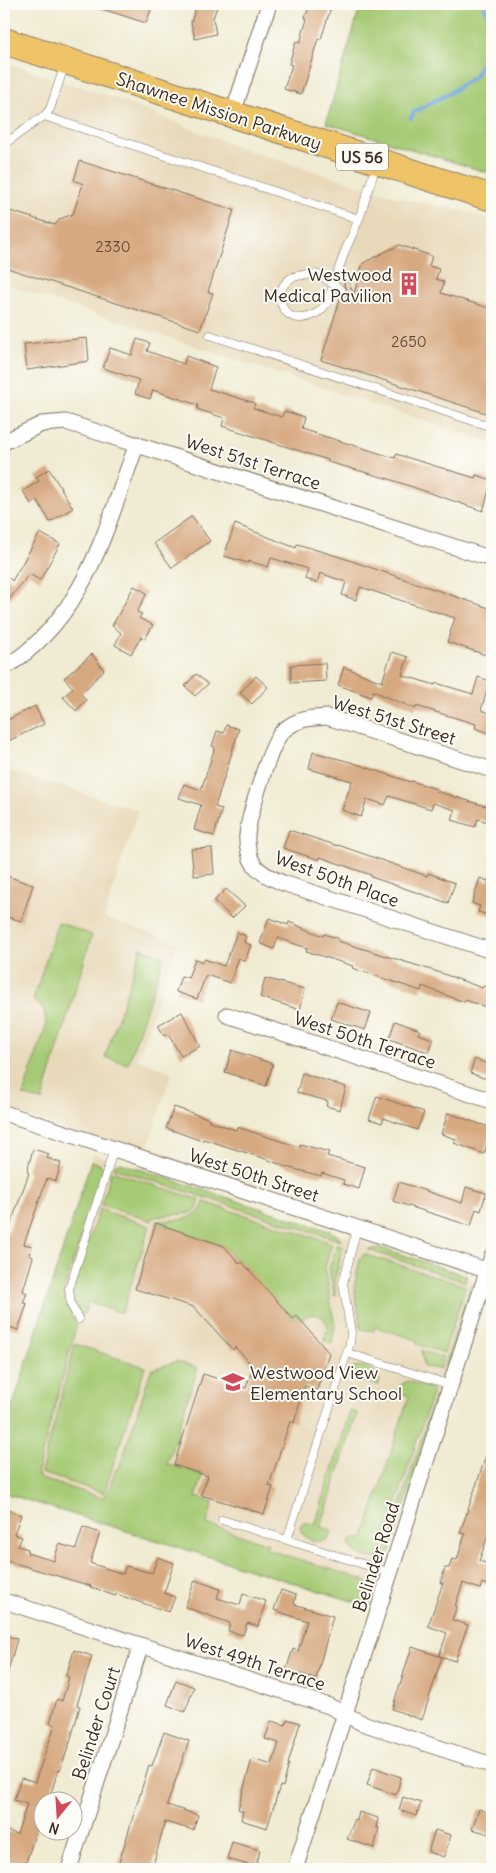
<svg xmlns="http://www.w3.org/2000/svg" width="496" height="1873" font-family="Delius,sans-serif">
<rect width="100%" height="100%" fill="#fdfcf7"/>
<filter id="ink" filterUnits="userSpaceOnUse"><feTurbulence type="fractalNoise" baseFrequency=".02" numOctaves="2"/><feDisplacementMap in="SourceGraphic" scale="10" xChannelSelector="R" yChannelSelector="G"/><feConvolveMatrix kernelMatrix="1 2 1 2 8 2 1 2 1" color-interpolation-filters="sRGB"/></filter>
<filter id="wash" filterUnits="userSpaceOnUse"><feTurbulence type="fractalNoise" baseFrequency=".0096" numOctaves="4" result="noise"/><feDisplacementMap in="SourceGraphic" scale="20" xChannelSelector="R" yChannelSelector="G"/><feGaussianBlur stdDeviation="1.12" result="paint"/><feColorMatrix in="noise" values="0 0 0 0 0 0 0 0 0 0 0 0 0 0 0 0 0 1.4 0 .05"/><feComposite in="paint" operator="in"/></filter>
<g filter="url(#wash)">
<rect width="100%" height="100%" fill="#f0ebd2"/>
<path fill="#e8d9ba" d="M4 62 119 100 237 147 397 197 461 210 492 220V443L4 284Z
M4 769 138 810 104 918 178 942 137 1059 172 1072 145 1156 4 1109Z
M93 1154 467 1276 475 1282V1285L373 1608 4 1493V1433Z"/>
<path fill="#a6ca74" stroke="#707a49" d="M361 4H492V174L326 123Z
M58 922 92 935 42 1101 23 1095 46 1026 44 1009 33 1000Z
M141 948 164 956 128 1064 105 1057Z
M91 1161 100 1164 104 1169 65 1286C62 1302 69 1312 77 1324L38 1469V1476L42 1479 100 1497H105L116 1469H119L151 1370 177 1361 198 1368 167 1464 203 1475 196 1497 213 1502 207 1524 268 1544 266 1549 364 1580 369 1584 366 1597 369 1602 368 1606 4 1493V1433Z
M121 1163 330 1231 337 1235 341 1241 113 1168 116 1164Z
M111 1171 200 1200 197 1209 191 1213 154 1217 152 1221 101 1205Z
M204 1202 332 1243 325 1268 335 1327 332 1344 326 1342 324 1338 328 1327C324 1313 311 1311 301 1320L298 1316 293 1319 224 1246 156 1223 157 1221C176 1219 197 1223 204 1202Z
M99 1209 150 1226 122 1313 88 1302 84 1314 80 1313 75 1304 72 1292Z
M337 1244 343 1247V1249L335 1279 336 1296H334L329 1268Z
M378 1248 385 1249 467 1276 465 1282 368 1250Z
M364 1254 466 1286 444 1353 416 1344 417 1340 375 1327 374 1331 361 1329 354 1287 360 1259Z
M471 1284 475 1285 451 1361 444 1367Z
M75 1344 145 1367 104 1493 41 1473Z
M421 1350 443 1358 440 1369 424 1367Z
M354 1367C364 1365 376 1368 380 1379L379 1385 367 1383 349 1376 350 1371Z
M407 1381 429 1388 433 1391 379 1558C368 1559 352 1554 349 1543L354 1537 363 1539 409 1396 400 1393 397 1389 402 1384Z
M435 1396 437 1409 389 1554 384 1557Z
M350 1411 357 1413 321 1527 330 1530 332 1533 327 1540C316 1544 301 1539 300 1526L303 1522 315 1525Z"/>
<g fill="none" stroke-linecap="round" stroke-linejoin="round">
<path stroke="#6fa4dc" stroke-width="4.5" d="M411 118 414 112 451 92 475 76 486 55 489 38 491 21 484 4"/>
</g>
<g id="blocks">
<path fill="#d7a980" d="M94 4H153L146 23 93 6Z
M197 4H218L213 18 216 34 195 39 191 22Z
M310 4H332L321 39H318L301 94 284 89 292 65 289 64 296 41 300 43 307 19 305 18Z
M80 161 234 210 208 292 213 293 200 330 4 267V209L55 225 60 219 73 214 83 184 74 180Z
M399 245 432 256 429 266 439 269 436 279 444 282 441 293 492 309V415L321 360 341 296H345L347 292 344 285 346 278 354 294 363 263Z
M87 338 89 361 27 370 24 344Z
M137 339 150 343 147 351 184 364 186 356 216 367 209 389 255 403 253 408 282 417 284 411 304 417 301 429 395 458 396 454 475 478 476 475 492 480 483 511 389 479 328 462V460L222 426 224 418 197 409 198 405 153 390 150 399 135 394 139 380 103 368 110 348 132 355Z
M49 469 73 508 50 522 37 500 31 504 23 491 39 481 36 477Z
M192 516 210 541 172 568 154 543Z
M235 524 296 548 297 544 340 557 492 609V657L447 642 455 618 360 587 356 600 342 595 346 582 320 573 317 583 305 579 308 569 271 558 268 567 249 561 248 563 224 556Z
M40 533 60 544 40 580 29 574 4 606V573L12 581Z
M134 586 147 593 137 612 142 614 139 618 153 625 145 639 141 637 131 654 115 645 121 633 112 626Z
M392 652 408 657 402 675 435 685 436 683 473 694 478 677 490 681 481 710 492 714V734L475 728 476 724 416 706V709L373 691 371 697 338 685 344 667 382 682Z
M92 654 104 670 81 694 86 700 76 711 63 697 73 688 64 678Z
M325 663 326 681 291 683V665Z
M196 674 208 684 195 696 185 686Z
M256 676 268 687 252 704 240 693Z
M35 706 44 724 4 743V722Z
M226 725 239 729 215 807 222 809 214 836 194 830 201 805 179 798 184 784 201 790 215 747 212 746 217 731 224 733Z
M313 752 354 763 410 782 411 781 437 789 436 791 492 808V823L478 819 475 827 452 820 455 810 433 803 431 809 389 796 385 805 367 799 361 817 342 810 352 781 309 769Z
M289 830 338 846V845L427 876 428 873 455 883 448 903 371 877V875L320 857 319 860 283 848Z
M212 848 214 874 194 876 191 849Z
M4 875 33 885 21 921 4 916Z
M490 876H492V916L478 912 480 906 472 903 480 878 488 881Z
M226 889 245 906 232 918 214 901Z
M269 918 288 925 289 922 323 936 324 934 339 939 338 941 441 973 482 988 483 986 492 989V1009L465 1000 464 1002 422 986 421 991 352 968 353 966 306 951 307 948 278 938 274 949 260 943Z
M237 932 246 936 244 942 251 945 245 961 239 958 230 983 206 975 197 999 176 992 181 976 188 978 195 959 203 962 204 959 224 966Z
M265 978 305 989 300 1010 260 997Z
M337 1002 371 1013 365 1030 331 1019Z
M182 1012 200 1046 181 1056 168 1034 164 1036 158 1025Z
M395 1021 420 1030 418 1034 433 1039 428 1052 389 1039Z
M232 1050 273 1064 266 1086 225 1072Z
M475 1059 492 1066V1081L470 1073Z
M302 1073 346 1087 340 1110 326 1106 328 1101 297 1093Z
M377 1096 424 1112 417 1130 384 1118 382 1123 369 1119Z
M174 1107 210 1119 209 1121 236 1130 237 1127 299 1147 300 1144 329 1152 327 1156 365 1167 359 1189 343 1184 344 1180 322 1173 321 1176 287 1167 263 1158 203 1139 202 1141 166 1128Z
M448 1113 492 1128 484 1154 454 1143 456 1139 441 1134Z
M33 1149 49 1154 47 1158 61 1163 56 1181 47 1178 24 1244 32 1246 29 1255 33 1257 23 1291 27 1293 23 1303 27 1304 18 1330 4 1325V1243L29 1173 27 1172Z
M399 1182 462 1203 466 1187 486 1193 481 1211 476 1209 471 1226 393 1201Z
M156 1223 224 1246 240 1264 242 1262 293 1319 297 1316 329 1353 317 1390 305 1386 294 1423 290 1421 269 1486 273 1487 264 1514 201 1495 208 1476 174 1465 203 1374 246 1388 253 1366 235 1347 233 1350 194 1307 135 1289Z
M490 1444H492V1524L479 1561 492 1565V1587L482 1583 480 1589 463 1583 455 1606H457L452 1620 468 1625 455 1661 439 1656 447 1633 428 1626 443 1583H440L445 1568H449L452 1559 457 1560 465 1534 460 1533Z
M4 1509 21 1515 14 1534 22 1537 18 1546 28 1549 27 1553 54 1561 59 1544 76 1549 83 1527 100 1533 90 1563 123 1574 126 1566 152 1573 158 1557 174 1563 164 1593 175 1597 169 1612 116 1594 115 1596 90 1587 91 1586 4 1560Z
M195 1580 220 1589 217 1598 240 1605 243 1594 266 1601 258 1626 247 1623 243 1635 228 1631 230 1623 185 1607Z
M281 1590 296 1595 294 1604 333 1616 316 1679 286 1670 293 1649 298 1651 307 1621 274 1610Z
M4 1635 17 1639 7 1675 4 1674Z
M412 1647 442 1657 422 1720 392 1709Z
M74 1650 92 1656 77 1705 80 1706 70 1742 60 1771 58 1770 49 1800H42V1812L24 1869H4V1830L17 1834 27 1804 14 1800 21 1778 35 1782 55 1725 50 1723 57 1699 62 1701 69 1677 66 1676Z
M176 1680 194 1687 185 1712 167 1705Z
M287 1719 300 1723 288 1764H289L283 1787 280 1786 267 1828 241 1820 243 1811 238 1809 252 1759 272 1765 279 1743 265 1739 271 1721 286 1725Z
M164 1732 189 1741 167 1805 198 1815 193 1830 165 1822 152 1869H117L149 1765 152 1766Z
M373 1767 401 1777 396 1795 367 1785Z
M403 1797 421 1803 416 1816 399 1810Z
M479 1809 492 1814V1835L472 1829Z
M359 1812 378 1818 376 1827 379 1828 374 1848 347 1839 355 1819 357 1821Z
M435 1830 451 1835 444 1857 428 1852Z
M232 1842 260 1850 256 1867 227 1859Z"/>
</g>
</g>
<g filter="url(#ink)">
<use href="#blocks" fill-opacity="0" stroke="#7a6e5d" stroke-width="1"/>
<g fill="none" stroke-linecap="round" stroke-linejoin="round">
<defs>
<path id="service" d="M65 64 50 109 44 116 359 219
M4 144 44 116
M320 311 327 303 345 251 359 219 376 166
M210 335 492 427
M357 1228 343 1283 351 1333 350 1343 287 1540 391 1573
M79 1319 71 1305 69 1289 114 1149
M347 1353 451 1385
M222 1520 287 1540"/>
<path id="minor" d="M232 116 269 4
M4 442 42 424 66 422 492 559
M4 668C87 617 105 528 137 444
M492 770 327 717C310 718 298 718 284 730 271 740 249 816 247 835 246 841 249 855 252 861 258 873 272 878 283 883L492 951
M227 1015 492 1101
M4 1113 492 1272
M4 1601 329 1706 362 1723 492 1765
M69 1869 141 1645
M295 1869 492 1256"/>
<path id="trunk" d="M4 41 492 198"/>
</defs>
<use href="#service" stroke="#7a6e5d" stroke-width="9"/>
<use href="#minor" stroke="#7a6e5d" stroke-width="17"/>
<use href="#trunk" stroke="#7a6e5d" stroke-width="28"/>
<use href="#service" stroke="#fff" stroke-width="8"/>
<use href="#minor" stroke="#fff" stroke-width="15"/>
<use href="#trunk" stroke="#efc469" stroke-width="26"/>
<defs>
<path id="service-bridge" d="M320 311C278 339 264 275 305 275 308 275 313 274 316 274 325 277 335 286 342 291"/>
</defs>
<use href="#service-bridge" stroke="#7a6e5d" stroke-width="9" stroke-linecap="butt"/>
<use href="#service-bridge" stroke="#fff" stroke-width="8"/>
</g>
</g>
<defs>
<symbol id="building-bare" viewBox="-9 -9 18 18"><path d="M-4-6H4V6H1V3H-1V6H-4ZM-2.5-4.3h1.7v1.8h-1.7ZM.8-4.3h1.7v1.8H.8ZM-2.5-1h1.7V.8h-1.7ZM.8-1h1.7V.8H.8Z" fill="#d1495b" stroke="#fdfcf7" stroke-width="2.5" paint-order="stroke"/></symbol>
<symbol id="school-bare" viewBox="-9 -9 18 18"><path d="M0-5L7-2L0 1L-7-2ZM-4 1L0 2.5L4 1V4Q0 6-4 4Z" fill="#d1495b" stroke="#fdfcf7" stroke-width="2.5" paint-order="stroke"/></symbol>
</defs>
<g fill-rule="evenodd">
<use href="#building-bare" x="393" y="268" width="32" height="32"/>
<use href="#school-bare" x="217" y="1366" width="32" height="32"/>
</g>
<g text-anchor="middle" dominant-baseline="central" stroke-width="4" stroke-linejoin="round" paint-order="stroke">
<g font-size="15" fill="#624a36">
<text x="113" y="246">2330</text>
<text x="409" y="341">2650</text>
</g>
<rect fill="#fdfcf7" stroke="#75695f" stroke-width="1" x="336" y="143.5" width="52" height="27" rx="4"/>
<g font-size="16" font-weight="bold" fill="#3b2a1e">
<text x="362" y="157">US 56</text>
</g>
<g font-size="18" fill="#3b2a1e" stroke="#fdfcf7">
<text transform="translate(219 111) rotate(18)">Shawnee Mission Parkway</text>
<text transform="translate(253 462) rotate(18)">West 51st Terrace</text>
<text transform="translate(394 720) rotate(17)">West 51st Street</text>
<text transform="translate(337 879) rotate(20)">West 50th Place</text>
<text transform="translate(365 1040) rotate(18)">West 50th Terrace</text>
<text transform="translate(254 1175) rotate(18)">West 50th Street</text>
<text transform="translate(376 1557) rotate(-72)">Belinder Road</text>
<text transform="translate(255 1662) rotate(18)">West 49th Terrace</text>
<text transform="translate(96 1723) rotate(-72)">Belinder Court</text>
</g>
<g font-size="18" fill="#3b2a1e" stroke="#fdfcf7" text-anchor="end">
<text x="392" y="274">Westwood<tspan x="392" dy="21">Medical Pavilion</tspan></text>
<text x="250" y="1372" text-anchor="start">Westwood View<tspan x="250" dy="21">Elementary School</tspan></text>
</g>
</g>
<rect width="496" height="1873" fill="none" stroke="#fdfcf7" stroke-width="20"/>
<g transform="translate(58 1816) rotate(198)"><circle r="24" fill="#fdfcf7" stroke="#afa8a0"/>
<path d="M0-4L9 19L0 12L-9 19Z" fill="#d1495b"/>
<text y="-8" font-size="14" font-weight="bold" text-anchor="middle" fill="#3b2a1e">N</text>
</g>
</svg>
